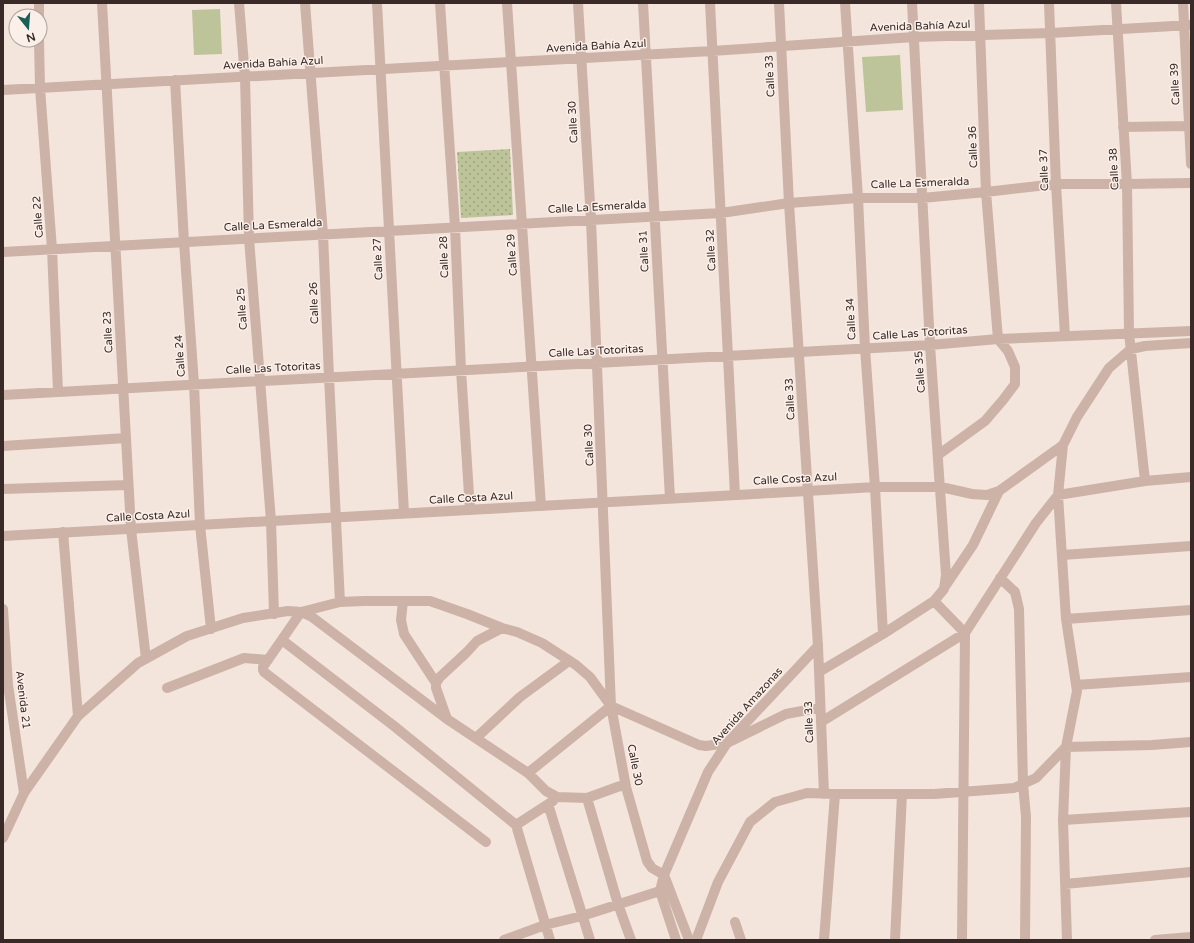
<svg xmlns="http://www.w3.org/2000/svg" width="1194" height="943" font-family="'Varela Round',sans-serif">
<defs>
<pattern id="park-dots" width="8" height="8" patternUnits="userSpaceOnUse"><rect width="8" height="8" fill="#bdc49a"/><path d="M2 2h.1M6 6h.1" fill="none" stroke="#9b9f7e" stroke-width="1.8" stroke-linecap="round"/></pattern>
</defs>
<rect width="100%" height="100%" fill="#f4e5dc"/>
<path fill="#bdc49a" d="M220 9 222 54 194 55 192 10Z
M900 55 903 110 866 112 862 57Z"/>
<path fill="url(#park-dots)" d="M510 149 513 215 461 218 457 152Z"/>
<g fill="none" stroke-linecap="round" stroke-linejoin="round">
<path stroke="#cdb2a7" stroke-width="10" d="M39 3V16
M102 3 131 529 146 659
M239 3 245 77 249 238 271 521 274 614
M305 3 323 234 329 377 340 602
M377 3 404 513
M440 3 455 227 461 370 470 510
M507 3 541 506
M578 3 591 220 611 706 626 787 647 861 652 868 664 875
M643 3 670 498
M710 3 735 495
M845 3 858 198 865 348 875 487 883 634
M1049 3 1056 184 1065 336
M1116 3 1127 184 1129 333 1145 481
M1183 3 1191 164
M39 40 40 88 52 249 58 392
M175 80 184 242 194 384 200 525 211 629
M3 90 712 51 914 37 1051 33 1191 25
M1123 127 1189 126
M3 252 721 213 789 203 858 198H922L986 192 1056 184H1127L1191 183
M3 395 930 345 998 339 1191 331
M3 446 126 438
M938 455 985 421 1003 400 1015 384V367L1008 351 998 339 986 192 979 3
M3 489 128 485
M807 491 875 487H941L972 494 987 495 999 491 1063 445
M63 532 78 716
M1062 555 1191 546
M1000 578 1015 592 1019 609 1023 784 1026 817 1025 940
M946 585 973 545 999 491
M403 601 401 620 404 634 436 683
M934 601 965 633 962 940
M1066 619 1191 610
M282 640 394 726 516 825 550 940
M818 646 824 794
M819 672 883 634 934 601 944 589 946 575 930 345 912 3
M1076 685 1191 677
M167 688 244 658 268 660
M447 719 436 688V683L440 677 467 652 477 641 502 628
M821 722 965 633 1036 523 1058 495 1145 481 1191 477
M476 738 520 697 569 661
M528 773 611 706
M587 798 618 904 631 940
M548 804 590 940
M1063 820 1191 812
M516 825 553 801
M3 838 24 793 78 716 138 663 187 636 243 618 288 611 301 612 312 617 447 719 528 773 546 791 557 797 587 798 620 786 626 787
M486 842 264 672 263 670V667L301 612 340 602 364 601H430L467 614 502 628 517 632 542 643 576 665 590 677 611 706 699 745 706 746 727 743 786 714 807 710 820 708
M1065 884 1191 872
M735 922 741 940
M504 940 545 925 582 916 660 891
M696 940 718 882 750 822 775 802 807 793 835 794H934L1014 788 1036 778 1066 747 1152 745 1191 742
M824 940 835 794
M895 940 902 794
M1067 940 1063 820 1066 747 1077 691 1066 619 1058 495 1063 445 1077 417 1109 368 1131 349 1145 346 1191 343
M1155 940 1191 937"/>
<path stroke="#cdb2a7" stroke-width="10" d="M3 536 807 491
M3 609 8 685 24 793
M664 875 689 940
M676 940 660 891 664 875 708 772 727 743 818 646 789 203 779 3"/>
</g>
<g text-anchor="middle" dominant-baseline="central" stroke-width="3" stroke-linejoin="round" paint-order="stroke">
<g font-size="11" fill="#392a28" stroke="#fbf0e9">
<text transform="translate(920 26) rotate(-2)">Avenida Bahía Azul</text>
<text transform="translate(596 46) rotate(-3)">Avenida Bahía Azul</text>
<text transform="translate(273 63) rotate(-3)">Avenida Bahía Azul</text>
<text transform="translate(770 76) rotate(-93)">Calle 33</text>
<text transform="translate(1175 84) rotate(-93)">Calle 39</text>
<text transform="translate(573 122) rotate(-93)">Calle 30</text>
<text transform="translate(973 147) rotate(-92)">Calle 36</text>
<text transform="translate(1114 169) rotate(-93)">Calle 38</text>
<text transform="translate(1044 170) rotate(-92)">Calle 37</text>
<text transform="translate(920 183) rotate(-2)">Calle La Esmeralda</text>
<text transform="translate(597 207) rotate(-3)">Calle La Esmeralda</text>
<text transform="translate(38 217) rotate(-94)">Calle 22</text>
<text transform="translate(273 225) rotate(-3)">Calle La Esmeralda</text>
<text transform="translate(711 250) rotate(-93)">Calle 32</text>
<text transform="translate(644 251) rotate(-93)">Calle 31</text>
<text transform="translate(512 255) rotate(-94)">Calle 29</text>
<text transform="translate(444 257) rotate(-92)">Calle 28</text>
<text transform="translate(378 259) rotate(-93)">Calle 27</text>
<text transform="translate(314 303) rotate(-92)">Calle 26</text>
<text transform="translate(242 309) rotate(-94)">Calle 25</text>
<text transform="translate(851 319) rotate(-93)">Calle 34</text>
<text transform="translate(108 332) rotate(-93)">Calle 23</text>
<text transform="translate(920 333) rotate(-4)">Calle Las Totoritas</text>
<text transform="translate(596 351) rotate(-3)">Calle Las Totoritas</text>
<text transform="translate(180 356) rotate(-94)">Calle 24</text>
<text transform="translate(273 368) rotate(-3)">Calle Las Totoritas</text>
<text transform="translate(920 372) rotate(-94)">Calle 35</text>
<text transform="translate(790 399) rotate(-93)">Calle 33</text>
<text transform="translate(589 445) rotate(-93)">Calle 30</text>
<text transform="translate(795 479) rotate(-3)">Calle Costa Azul</text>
<text transform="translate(471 498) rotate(-3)">Calle Costa Azul</text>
<text transform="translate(148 516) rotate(-3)">Calle Costa Azul</text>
<text transform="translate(23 700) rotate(83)">Avenida 21</text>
<text transform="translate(747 706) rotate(-48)">Avenida Amazonas</text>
<text transform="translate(809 722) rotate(-92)">Calle 33</text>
<text transform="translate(635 765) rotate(79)">Calle 30</text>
</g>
</g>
<rect width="1194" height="943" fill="none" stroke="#392a28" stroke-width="8"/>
<g transform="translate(28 28) rotate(163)"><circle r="19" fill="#fbf0e9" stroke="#ada19c"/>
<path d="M0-3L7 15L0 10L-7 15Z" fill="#1a5e57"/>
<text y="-6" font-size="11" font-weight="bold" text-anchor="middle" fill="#392a28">N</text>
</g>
</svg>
